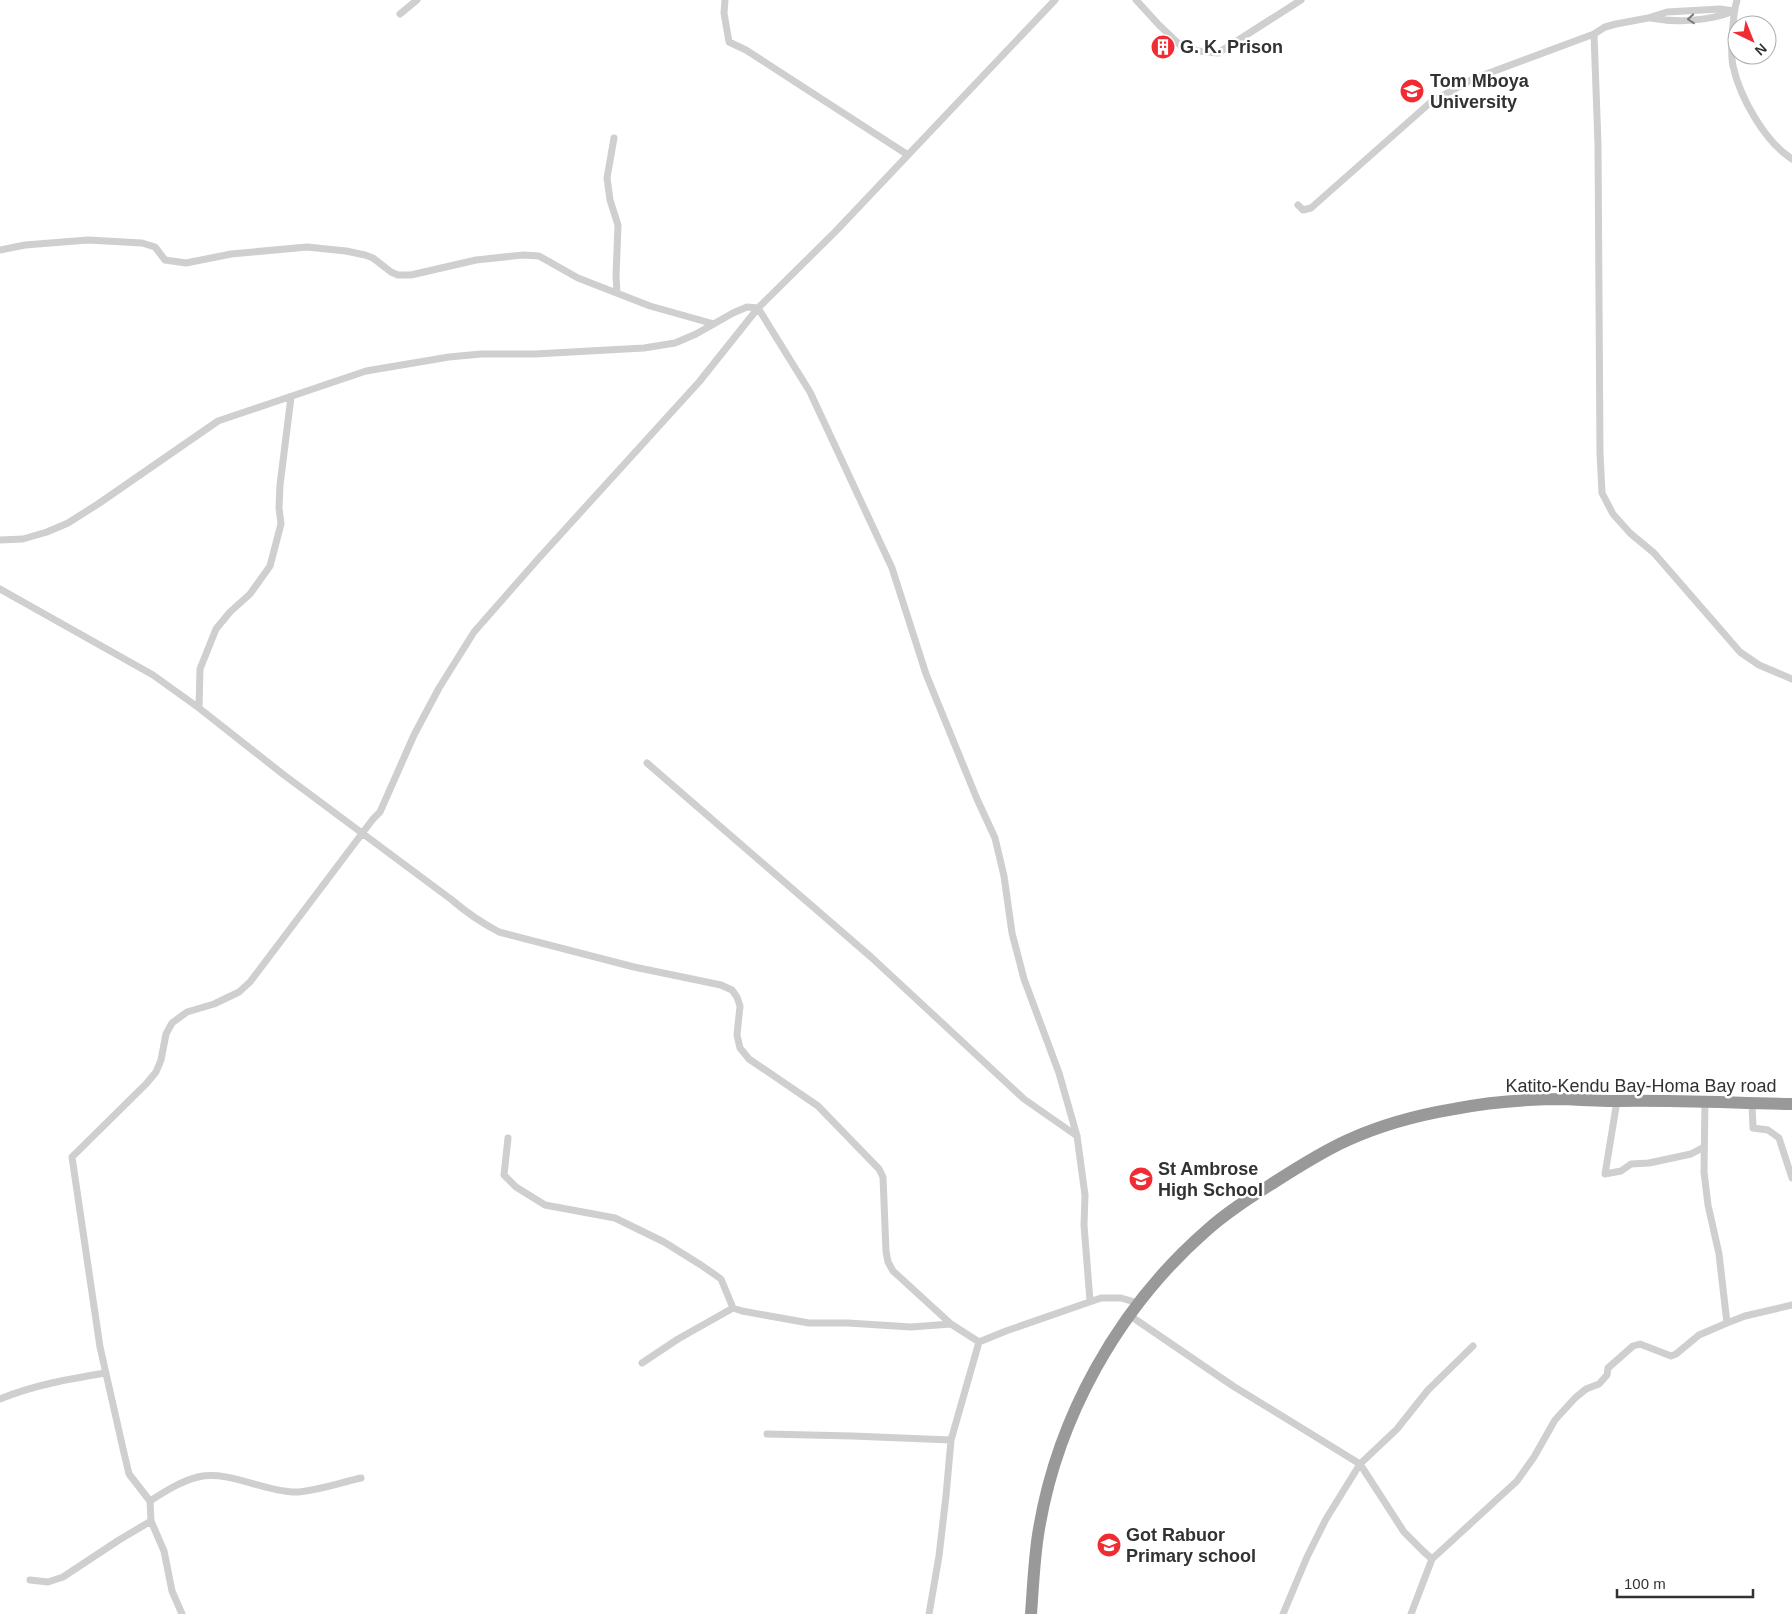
<svg xmlns="http://www.w3.org/2000/svg" width="1792" height="1614" font-family="Helvetica,sans-serif">
<rect width="100%" height="100%" fill="#fff"/>
<g fill="none" stroke-linecap="round" stroke-linejoin="round">
<path stroke="#cfcfcf" stroke-width="7" d="M725 0 724 13 729 42 746 50 908 155
M1136 0 1159 25 1181 46 1198 51 1218 53 1301 0
M1737 0C1733 13 1730 52 1733 66 1740 97 1764 141 1792 159
M400 14 417 0
M1651 18C1677 23 1709 21 1734 11
M1594 34 1598 144 1600 453 1602 493 1613 514 1630 533 1654 553 1740 652 1759 665 1792 679
M614 138 607 178 610 200 618 225 616 276 617 293
M1298 205 1303 210 1311 208 1431 102 1473 79 1594 34 1605 27 1616 24 1648 18 1667 12 1720 9 1734 11
M0 250 25 245 88 240 142 243 155 247 165 260 186 263 231 254 307 247 346 251 365 255 373 258 391 272 398 275H411L476 260 523 255 539 256 578 278 650 306 714 324
M0 540 23 539 47 532 68 523 98 504 218 421 366 371 449 357 481 354H535L644 348 675 343 696 334 733 313 747 307 758 308 810 392 892 568 926 674 977 799 995 838 1004 876 1012 933 1024 979 1059 1073 1077 1136 1085 1195 1084 1225 1090 1301
M0 589 153 675 199 708 284 775 452 900C467 913 482 923 499 932L634 967 721 985 732 990 737 997 740 1006 737 1035 740 1048 749 1059 818 1106 879 1169 883 1177 886 1251 888 1262 893 1271 951 1324 979 1342 1006 1331 1101 1298H1121L1138 1303
M199 708 200 669 216 629 230 612 250 594 270 566 281 524 279 508 280 485 291 397
M647 763 871 957 1024 1099 1077 1136
M1617 1101 1605 1174 1621 1171 1631 1164 1649 1163 1691 1154 1704 1147
M1752 1103 1753 1128 1768 1130 1779 1138 1792 1178
M508 1138 504 1175 516 1187 545 1205 615 1218 664 1242 701 1265 721 1279 733 1308 742 1311 809 1323H848L911 1327 951 1324
M1129 1315 1233 1386 1360 1464 1404 1532 1424 1552 1432 1559
M1727 1323 1745 1316 1792 1305
M642 1363 678 1339 733 1308
M0 1399C34 1385 69 1379 105 1373
M767 1434 852 1436 951 1440
M150 1501C164 1492 181 1481 198 1477 229 1470 262 1491 293 1492 311 1493 342 1482 361 1478
M30 1580 48 1582 63 1577 119 1540 151 1521
M182 1614 172 1591 164 1551 151 1521 150 1501 129 1474 124 1453 100 1347 72 1157 146 1084 156 1072 161 1060 166 1034 172 1023 187 1012 214 1004 239 992 250 982 373 819 380 812 414 735 439 688 474 632 539 558 699 382 758 308 835 232 1055 0
M929 1614 939 1556 946 1496 951 1440 979 1342
M1283 1614 1307 1557 1326 1519 1360 1464 1397 1429 1428 1390 1473 1346
M1411 1614 1432 1559 1517 1481 1534 1457 1555 1420 1575 1398 1586 1389 1599 1384 1607 1375 1608 1368 1633 1346 1640 1344 1671 1356 1676 1354 1699 1335 1727 1323 1719 1254 1708 1205 1704 1172 1705 1100"/>
<path stroke="#999" stroke-width="12" d="M1031 1614C1033 1588 1034 1561 1038 1535 1056 1419 1118 1308 1206 1231 1226 1213 1248 1199 1270 1185 1295 1169 1321 1152 1348 1140 1381 1125 1418 1115 1454 1109 1490 1102 1528 1099 1565 1099 1582 1100 1600 1101 1618 1101 1676 1100 1734 1103 1792 1104"/>
</g>
<defs><path id="oneway-chevron" d="M-2-3.5L2.5 0L-2 3.5" fill="none" stroke-width="1.6" stroke-linecap="round" stroke-linejoin="round" transform="scale(1.25)"/></defs>
<use stroke="#797979" href="#oneway-chevron" transform="translate(1691 19) rotate(175)"/>
<defs>
<symbol id="building-disc" viewBox="-11 -11 22 22"><circle r="9.5" fill="#f02c33" stroke="#fff"/><path d="M-4-6H4V6H1V3H-1V6H-4ZM-2.5-4.3h1.7v1.8h-1.7ZM.8-4.3h1.7v1.8H.8ZM-2.5-1h1.7V.8h-1.7ZM.8-1h1.7V.8H.8Z" fill="#fff"/></symbol>
<symbol id="university-disc" viewBox="-11 -11 22 22"><circle r="9.5" fill="#f02c33" stroke="#fff"/><path d="M0-5L7-2L0 1L-7-2ZM-4 1L0 2.5L4 1V4Q0 6-4 4Z" fill="#fff"/></symbol>
<symbol id="school-disc" viewBox="-11 -11 22 22"><circle r="9.5" fill="#f02c33" stroke="#fff"/><path d="M0-5L7-2L0 1L-7-2ZM-4 1L0 2.5L4 1V4Q0 6-4 4Z" fill="#fff"/></symbol>
</defs>
<g fill-rule="evenodd">
<use href="#building-disc" x="1149" y="33" width="28" height="28"/>
<use href="#university-disc" x="1398" y="77" width="28" height="28"/>
<use href="#school-disc" x="1127" y="1165" width="28" height="28"/>
<use href="#school-disc" x="1095" y="1531" width="28" height="28"/>
</g>
<g text-anchor="middle" dominant-baseline="central" stroke-width="5" stroke-linejoin="round" paint-order="stroke">
<g font-size="18" font-weight="bold" fill="#323232" stroke="#fff" text-anchor="start">
<text x="1180" y="47">G. K. Prison</text>
<text x="1430" y="81">Tom Mboya<tspan x="1430" dy="21">University</tspan></text>
<text x="1158" y="1169">St Ambrose<tspan x="1158" dy="21">High School</tspan></text>
<text x="1126" y="1535">Got Rabuor<tspan x="1126" dy="21">Primary school</tspan></text>
</g>
<g font-size="18" fill="#323232" stroke="#fff">
<text x="1641" y="1086">Katito-Kendu Bay-Homa Bay road</text>
</g>
</g>
<g transform="translate(1752 40) rotate(137)"><circle r="24" fill="#ffffff" stroke="#adadad"/>
<path d="M0-4L9 19L0 12L-9 19Z" fill="#f02c33"/>
<text y="-8" font-size="14" font-weight="bold" text-anchor="middle" fill="#323232">N</text>
</g>
<path d="M1617 1589v8h136v-8" fill="none" stroke="#323232" stroke-width="2.5"/>
<text x="1624" y="1589" font-size="15" fill="#323232" stroke="#ffffff" stroke-width="4" paint-order="stroke">100 m</text>
</svg>
